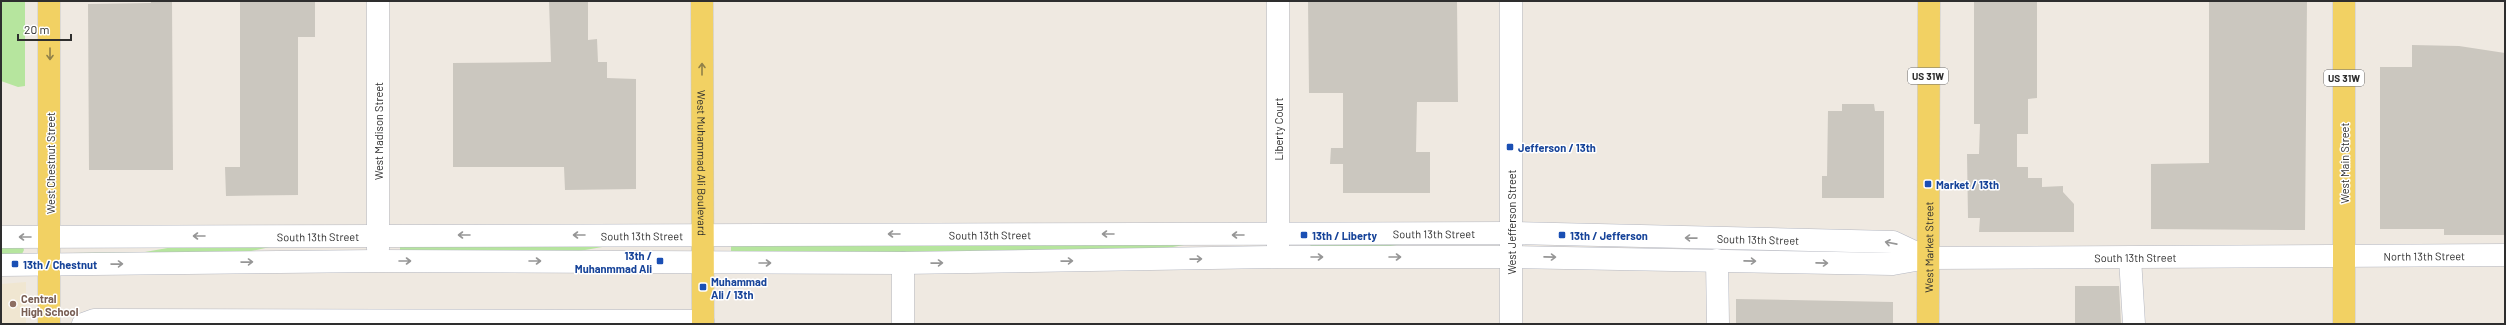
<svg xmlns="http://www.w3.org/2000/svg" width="2506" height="325" font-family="Barlow,sans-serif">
<rect width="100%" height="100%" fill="#efe9e1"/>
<path fill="#f0e6d1" d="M26 282V324H1V284Z"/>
<path fill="#b6e59e" d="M1 1H25V86L18 87 1 81Z
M1308 243H1475L1403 244 1359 251 1317 252Z
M190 244 270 247 237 254 72 253 145 252Z
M731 244H1252L1184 245 1139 253H731Z
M1 245 23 247 24 250 22 254 1 255Z
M400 246H608L562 254 400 250Z"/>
<path fill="#cbc7bf" d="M151 1H172L173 170H89L88 4 151 3Z
M240 1H315V37H298V195L226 196 225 167H240Z
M549 1H588V40L597 39 598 62H607V78L636 79V189L565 190 564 167H453V63L551 62Z
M1308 1H1457L1458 102H1417L1416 152H1430V193H1343V164H1330L1331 148H1343V93H1309Z
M1974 1H2037V98L2028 99V134H2017V167H2028V178H2042V187L2063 186V192L2074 204V232H1979L1980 218H1968L1967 154H1979L1980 124H1974Z
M2209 1H2307L2305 230 2151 229V164L2209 163Z
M2412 45 2459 46 2505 53V235H2444V229H2380V67H2412Z
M1842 104H1874L1875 111H1884V198H1822V176H1827L1828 111H1842Z
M2075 286H2119L2121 324H2075Z
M1736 299 1893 302V324H1736Z"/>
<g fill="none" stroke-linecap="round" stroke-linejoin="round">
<defs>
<g id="minor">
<path d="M1511 1V324"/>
<path id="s1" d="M1 237 1510 233 1893 242 1927 258"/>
<path d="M378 249V1"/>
<path d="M1278 250V1"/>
<path d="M2130 258 2134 324"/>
<path d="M1717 260 1718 324"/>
<path id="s2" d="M1 265 378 261 903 263 1278 257H1511L1893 264 1927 258 2505 255"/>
<path d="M83 324 94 320 703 321"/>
<path d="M903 324V263"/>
</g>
<g id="major">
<path id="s3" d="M702 1 703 324"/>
<path d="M2344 1V324"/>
<path d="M49 324V1"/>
<path id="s4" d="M1928 324 1929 1"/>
</g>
</defs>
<use href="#minor" stroke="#b4b7c1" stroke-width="23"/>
<use href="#major" stroke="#c9c9c9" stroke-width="23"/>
<use href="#minor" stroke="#fff" stroke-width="22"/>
<use href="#major" stroke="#f2d163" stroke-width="22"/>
</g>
<defs><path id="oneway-shaft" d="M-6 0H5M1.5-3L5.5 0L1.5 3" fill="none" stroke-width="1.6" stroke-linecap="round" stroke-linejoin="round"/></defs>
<g stroke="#908048">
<use href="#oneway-shaft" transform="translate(50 54) rotate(90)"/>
<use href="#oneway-shaft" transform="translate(702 69) rotate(-90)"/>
</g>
<g stroke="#969696">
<use href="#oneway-shaft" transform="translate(894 234) rotate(-180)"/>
<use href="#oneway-shaft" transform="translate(1108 234) rotate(-180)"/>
<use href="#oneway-shaft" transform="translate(464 235) rotate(180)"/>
<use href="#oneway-shaft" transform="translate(579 235) rotate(180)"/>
<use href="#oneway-shaft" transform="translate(1238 235) rotate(-180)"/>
<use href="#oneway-shaft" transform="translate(199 236) rotate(180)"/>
<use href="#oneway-shaft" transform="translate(25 237) rotate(-180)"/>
<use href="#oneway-shaft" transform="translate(1691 238) rotate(-179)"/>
<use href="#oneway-shaft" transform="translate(1891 243) rotate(-169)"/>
<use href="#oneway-shaft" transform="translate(1317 257)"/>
<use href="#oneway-shaft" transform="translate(1395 257)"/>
<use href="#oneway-shaft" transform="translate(1550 257) rotate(1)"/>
<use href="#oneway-shaft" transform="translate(1196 259) rotate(-1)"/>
<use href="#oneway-shaft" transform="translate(405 261)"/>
<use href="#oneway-shaft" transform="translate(535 261)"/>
<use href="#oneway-shaft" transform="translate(1067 261) rotate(-1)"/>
<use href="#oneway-shaft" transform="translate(1750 261) rotate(1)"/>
<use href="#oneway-shaft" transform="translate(247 262) rotate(-1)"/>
<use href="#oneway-shaft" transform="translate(765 263)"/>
<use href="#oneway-shaft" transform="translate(937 263) rotate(-1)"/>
<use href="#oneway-shaft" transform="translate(1822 263) rotate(1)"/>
<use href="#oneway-shaft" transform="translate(117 264) rotate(-1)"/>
</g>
<g fill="#1a4fb4" stroke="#fff" stroke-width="1.5">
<rect x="1506" y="143" width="8" height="8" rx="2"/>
<rect x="1924" y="180" width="8" height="8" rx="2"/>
<rect x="1300" y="231" width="8" height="8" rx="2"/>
<rect x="1558" y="231" width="8" height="8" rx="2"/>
<rect x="656" y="257" width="8" height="8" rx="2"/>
<rect x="11" y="260" width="8" height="8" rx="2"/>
<rect x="699" y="283" width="8" height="8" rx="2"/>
</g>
<circle fill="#8d6e63" stroke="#fff" stroke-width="1.5" cx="13" cy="304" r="4"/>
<g text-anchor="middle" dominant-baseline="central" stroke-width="3" stroke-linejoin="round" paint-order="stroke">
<g fill="#fff" stroke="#6d6d6d" stroke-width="1">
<rect x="1908" y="68" width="40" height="16" rx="3"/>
<rect x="2324" y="70" width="40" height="16" rx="3"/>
</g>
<g font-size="10" font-weight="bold" fill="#2e2e2e">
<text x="1928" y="76">US 31W</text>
<text x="2344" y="78">US 31W</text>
</g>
<g font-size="11" fill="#2e2e2e" stroke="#fff">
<text transform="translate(1278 129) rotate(-90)">Liberty Court</text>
<text transform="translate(378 131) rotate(-90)">West Madison Street</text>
<text transform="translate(50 163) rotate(-90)">West Chestnut Street</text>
<text stroke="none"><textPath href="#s3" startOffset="162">West Muhammad Ali Boulevard</textPath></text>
<text transform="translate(2344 163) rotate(-90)">West Main Street</text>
<text transform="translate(1511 222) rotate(-90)">West Jefferson Street</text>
<text stroke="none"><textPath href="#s1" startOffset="989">South 13th Street</textPath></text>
<text stroke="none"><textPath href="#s1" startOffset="1433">South 13th Street</textPath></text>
<text stroke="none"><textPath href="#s1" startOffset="641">South 13th Street</textPath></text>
<text stroke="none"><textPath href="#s1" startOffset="317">South 13th Street</textPath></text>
<text stroke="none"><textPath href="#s1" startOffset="1757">South 13th Street</textPath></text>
<text stroke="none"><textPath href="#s4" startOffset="77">West Market Street</textPath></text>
<text stroke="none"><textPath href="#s2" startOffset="2424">North 13th Street</textPath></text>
<text stroke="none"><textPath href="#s2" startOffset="2135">South 13th Street</textPath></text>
</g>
<g font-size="11" font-weight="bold" fill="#164399" stroke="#fff" text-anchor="start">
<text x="1518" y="147">Jefferson / 13th</text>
<text x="1936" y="184">Market / 13th</text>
<text x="1312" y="235">13th / Liberty</text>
<text x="1570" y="235">13th / Jefferson</text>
<text x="652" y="255" text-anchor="end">13th /<tspan x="652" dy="13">Muhanmmad Ali</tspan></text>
<text x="23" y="264">13th / Chestnut</text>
<text x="711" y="281">Muhammad<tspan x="711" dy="13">Ali / 13th</tspan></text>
</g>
<g font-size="11" font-weight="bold" fill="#785e54" stroke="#fff" text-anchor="start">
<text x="21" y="298">Central<tspan x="21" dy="13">High School</tspan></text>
</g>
</g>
<rect width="2506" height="325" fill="none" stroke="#2e2e2e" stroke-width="4"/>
<path d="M18 34v6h53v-6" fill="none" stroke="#2e2e2e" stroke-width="2"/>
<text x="24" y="34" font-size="12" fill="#2e2e2e" stroke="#ffffff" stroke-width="3" paint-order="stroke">20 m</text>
</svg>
